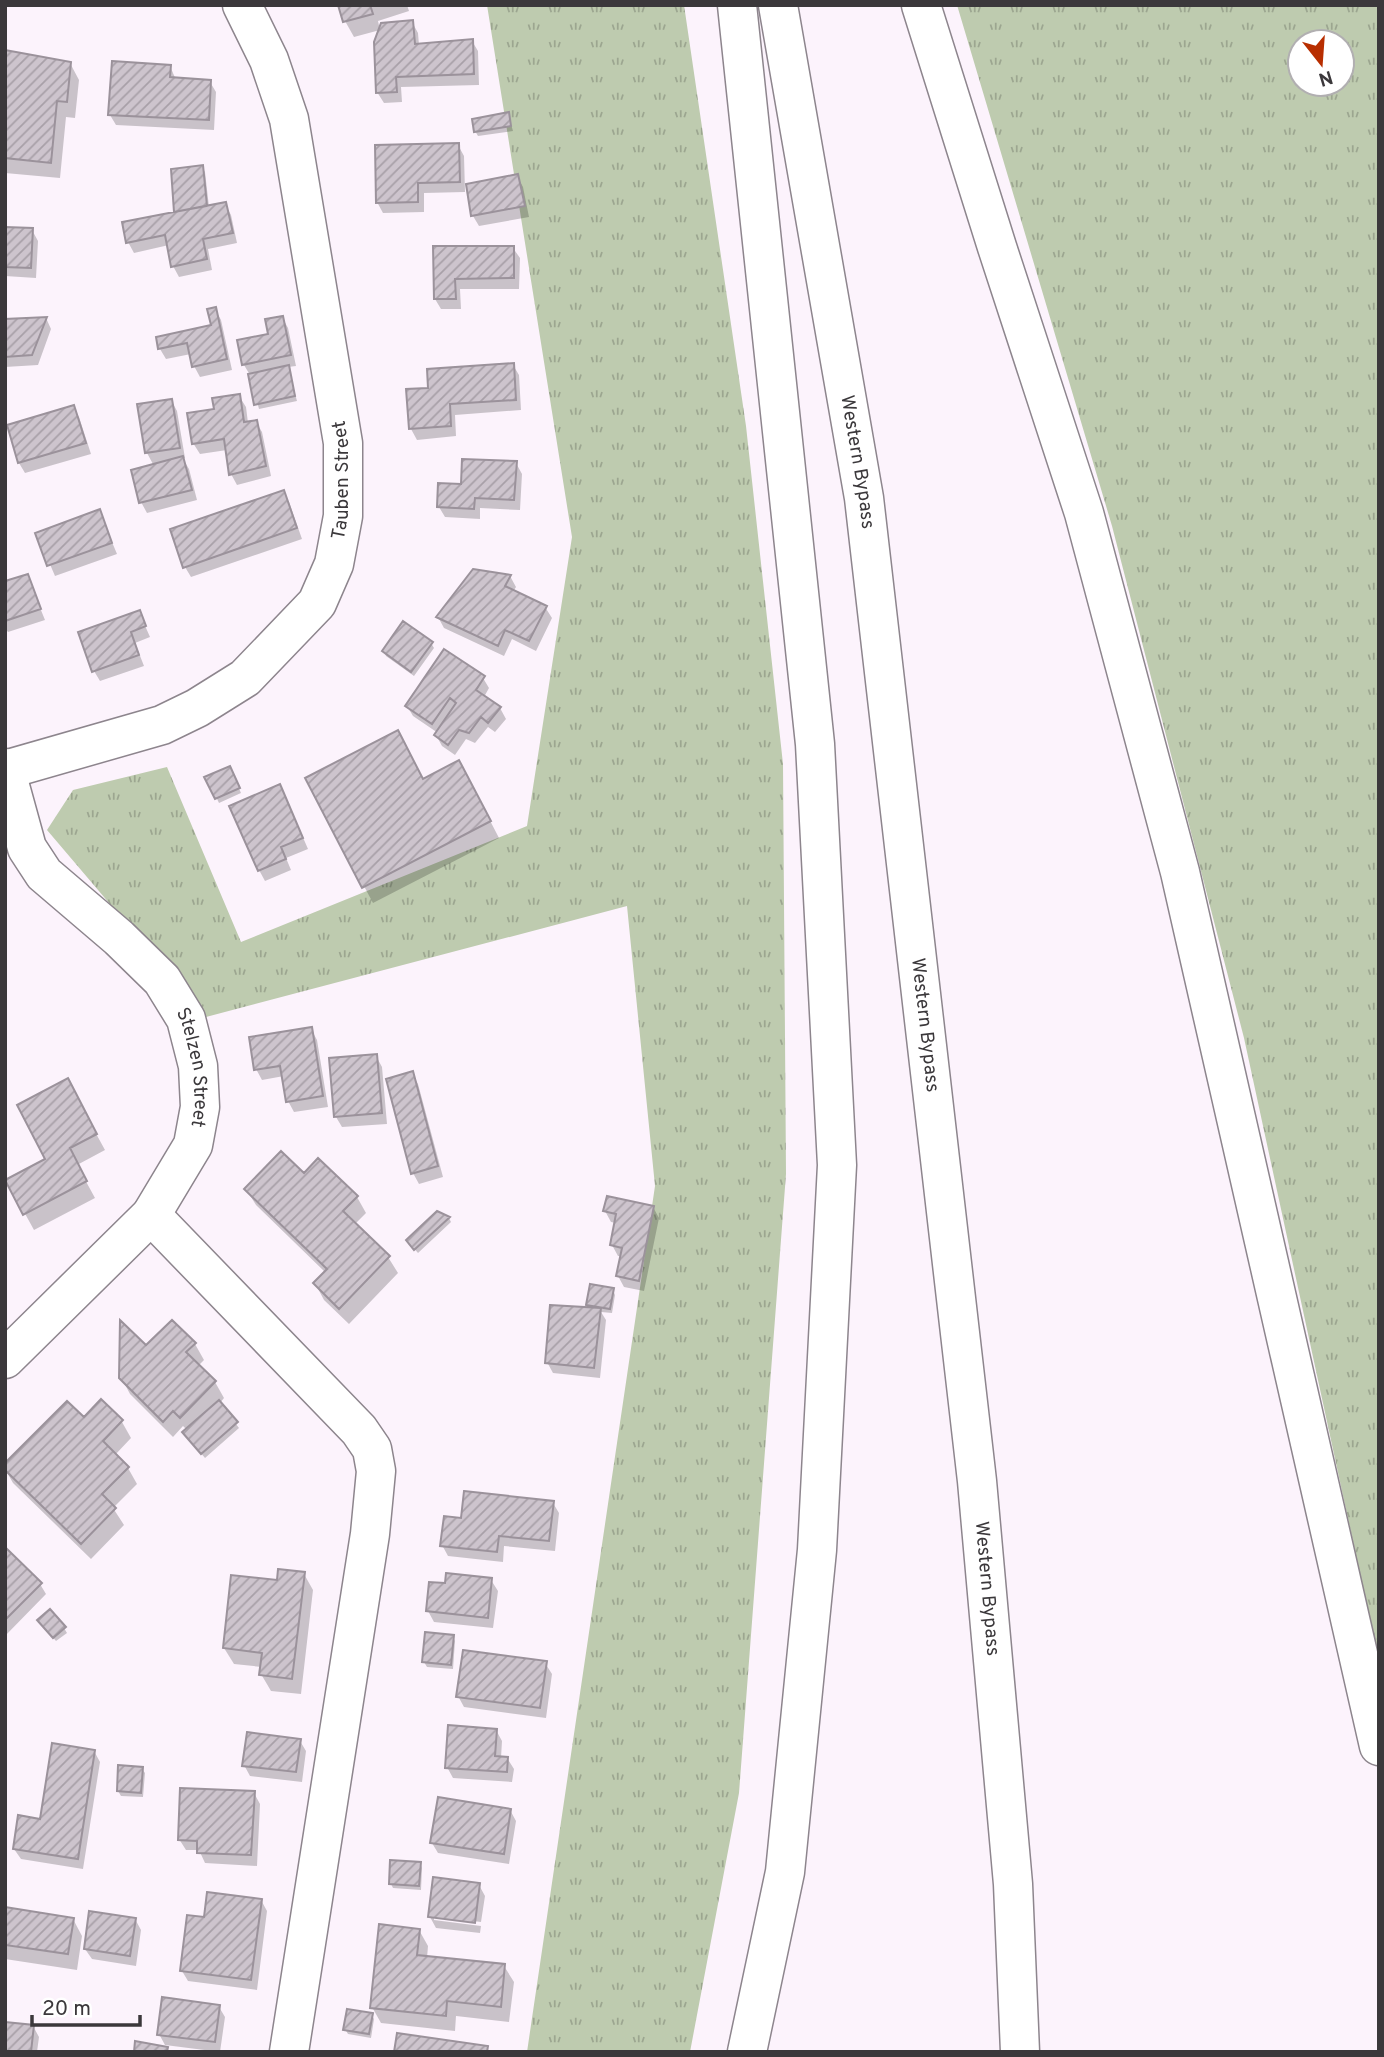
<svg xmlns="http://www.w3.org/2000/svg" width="1384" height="2057" font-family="Overpass,sans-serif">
<defs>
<pattern id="grass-tufts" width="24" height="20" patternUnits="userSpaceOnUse" patternTransform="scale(1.75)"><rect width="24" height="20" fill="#becbaf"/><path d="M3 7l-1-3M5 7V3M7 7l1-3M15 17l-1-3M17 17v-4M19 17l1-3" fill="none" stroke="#9ca690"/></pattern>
<pattern id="building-hatch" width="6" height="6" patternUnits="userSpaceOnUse" patternTransform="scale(1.75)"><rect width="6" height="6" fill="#cdc4cd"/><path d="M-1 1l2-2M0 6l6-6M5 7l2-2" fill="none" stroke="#a8a0a8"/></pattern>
</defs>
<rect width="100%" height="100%" fill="#fcf3fc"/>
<path fill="url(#grass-tufts)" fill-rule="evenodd" d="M487 5H684L746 426 783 764 786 1174 739 1793 690 2052H527L655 1186 627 906 206 1017 47 830 73 790 167 767 241 942 527 826 572 537Z
M957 5H1379V1662L1244 1038 1112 526ZM1300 42H1342V84H1300Z"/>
<path fill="#0003" d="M340 5H407L409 11 378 21 380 30 412 22 418 33 419 45 472 41 478 51 479 85 401 87 402 102 384 103 377 92 380 30 354 37 345 21Z
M5 52 70 63 79 80 75 118 66 117 60 178 5 173Z
M170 66 176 80 210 82 216 92 214 130 116 125 110 115Z
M508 114 513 131 478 136 475 131Z
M458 145 464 156 465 192 424 193V212L383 213 377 202Z
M202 167 205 172 209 207 225 204 231 215 237 243 208 249 212 270 179 277 173 266 169 245 134 253 128 242 176 214Z
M517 176 523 187 529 217 479 226 473 216 468 186Z
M5 229 32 230 38 241 36 278 5 276Z
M435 248H513L520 258 519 289H460L461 309H441L435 299Z
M215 309 221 320 232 370 200 377 194 366 191 354 166 359 160 349 158 338 213 326Z
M282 317 288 328 296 366 288 367 297 401 259 409 250 375 244 365Z
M46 318 51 329 38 365 5 367V321Z
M513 365 519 375 521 410 455 415 456 436 417 440 411 429 430 389Z
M239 396 246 407 248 423 256 422 262 432 271 476 237 485 231 474 227 450 200 454 193 443 216 411Z
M171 400 177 411 185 458 183 459 189 469 197 500 147 513 141 502 154 466 147 453 139 406Z
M73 407 79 417 91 454 25 473 19 463 9 426Z
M516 463 522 474 520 510 480 508V519L445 517 439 507 463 486Z
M283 492 289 502 302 539 191 577 185 567Z
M99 511 117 554 55 576 37 534Z
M27 576 45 620 8 632 5 628V583Z
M510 576 516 587 513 592 545 607 552 618 536 651 512 639 504 656 444 628 438 617Z
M139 612 150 637 135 643 144 666 100 681 94 671Z
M431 643 434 648 414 676 386 656 384 651Z
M483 678 489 688 484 697 500 708 506 719 495 732 488 727 475 743 466 739 455 755 442 746 436 735 438 733 413 716 407 706Z
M232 773 241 793 219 803 207 778Z
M468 778 499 838 373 903 307 779 423 781Z
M285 796 308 849 286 858 291 870 265 881 259 870Z
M311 1029 317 1040 328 1107 294 1112 288 1101 284 1076 262 1080 256 1069Z
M376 1056 382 1067 387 1124 342 1127 336 1117Z
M412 1073 418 1084 443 1177 419 1184 413 1173Z
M76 1097 105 1150 77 1165 95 1198 34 1230 7 1181 47 1160Z
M318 1160 357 1197 366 1213 355 1224 388 1257 398 1273 349 1324 324 1300 315 1283 326 1273 256 1205 246 1189 304 1176Z
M653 1207 659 1218 644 1291 624 1287 618 1276 622 1256H618L612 1245 616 1223 611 1222 605 1211Z
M449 1218 451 1222 418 1253 411 1245Z
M613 1290 615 1295 612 1313 601 1312 606 1320 600 1378 553 1373 547 1362 590 1309 588 1305Z
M195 1344 204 1360 198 1366 215 1382 224 1398 220 1403 239 1428 205 1458 187 1437V1430L183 1426 173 1437 130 1394 121 1377 146 1348Z
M102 1402 122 1422 131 1438 115 1455 128 1468 137 1484 113 1508 124 1525 91 1559 13 1483 5 1469 84 1420Z
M553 1503 559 1513 555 1551 504 1546 503 1562 448 1556 442 1545 462 1520Z
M5 1549 40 1584 46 1594 5 1636Z
M304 1574 313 1590 301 1694 271 1691 261 1674 262 1667 234 1664 224 1648 278 1582Z
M491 1580 498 1591 493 1628 434 1622 428 1611 447 1585Z
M42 1625 64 1628 67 1633 56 1641Z
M453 1637 455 1641 453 1669 427 1667 424 1662Z
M545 1663 552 1674 546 1718 464 1707 458 1696Z
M496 1730 502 1741 501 1758H507L514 1769 512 1782 453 1778 447 1767Z
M300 1741 306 1751 302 1782 250 1776 244 1765Z
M94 1751 100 1762 83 1869 21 1859 14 1849 41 1821Z
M142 1769 145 1773 143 1797 121 1796 118 1791Z
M254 1793 260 1804 257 1866 205 1863 199 1850H186L179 1839Z
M510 1810 516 1821 509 1864 438 1853 432 1843Z
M420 1863 422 1868 421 1890 393 1888 391 1884Z
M479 1885 485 1896 481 1922 434 1916V1920L481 1926 480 1933 436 1928 430 1917Z
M261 1900 267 1911 257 1990 188 1981 182 1971 205 1919Z
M5 1909 73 1919 82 1936 77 1970 5 1959Z
M135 1919 141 1930 136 1966 92 1959 85 1949Z
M419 1930 428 1946 427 1958 504 1966 514 1982 509 2022 456 2016 455 2031 381 2023 372 2007Z
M219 2007 225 2017 220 2052 165 2045 159 2034Z
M372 2015 374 2019 371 2038 348 2034 345 2029Z
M33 2026 39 2037 37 2052H5Z"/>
<path fill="url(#building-hatch)" stroke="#9b929b" stroke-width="2" d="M338 5H370L373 14 343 22Z
M413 20 415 44 473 39 474 74 396 77 397 92 376 93 374 42 381 23Z
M5 50 71 62 67 102 57 101 51 163 5 158Z
M112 61 171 65 170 77 211 80 209 120 108 115Z
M509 112 511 126 474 132 472 119Z
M459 143 460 182 418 183V202L376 203 375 145Z
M203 165 207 206 174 212 171 169Z
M518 174 525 206 471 216 466 184Z
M226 202 233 233 203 239 207 259 171 267 165 235 126 243 122 222Z
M5 227 33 228 31 268 5 267Z
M433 246H514V278L455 279 456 299H434Z
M216 307 227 359 192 367 187 343 158 349 156 337 211 325 207 309Z
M283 316 291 355 242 365 237 340 268 334 265 319Z
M47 317 32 355 5 357V319Z
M514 363 516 400 450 404 451 426 409 429 406 389 428 388 427 369Z
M289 365 295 396 254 405 248 374Z
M240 394 244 422 257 420 266 466 229 475 224 439 192 444 187 413 214 409 212 398Z
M172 399 180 448 145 453 137 404Z
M74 405 86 443 18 463 7 425Z
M183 456 192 490 139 503 131 470Z
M462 459 517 461 514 500 475 498 474 509 437 507 438 483 461 484Z
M284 490 297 528 183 568 170 529Z
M100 509 112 543 47 566 35 533Z
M473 569 511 575 505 586 547 606 529 641 505 630 498 646 436 617Z
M28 574 41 609 5 621V581Z
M140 610 146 626 131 632 139 655 92 672 78 632Z
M403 621 433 642 411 672 382 651Z
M444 649 485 676 476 690 501 707 488 723 481 717 469 733 459 730 448 745 434 735 456 703 450 698 432 724 405 706Z
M398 730 423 779 459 760 491 821 362 888 305 778Z
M230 766 240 788 215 799 204 777Z
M280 784 303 838 281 847 286 859 258 871 229 806Z
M312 1027 323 1096 286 1102 280 1066 254 1070 249 1037Z
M377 1054 382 1113 334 1117 329 1058Z
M413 1071 438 1166 411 1174 386 1079Z
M68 1078 97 1134 70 1148 87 1181 23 1215 5 1180 45 1159 17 1105Z
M281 1151 304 1173 318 1158 358 1196 343 1211 390 1256 339 1309 313 1283 327 1269 244 1189Z
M607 1196 654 1206 639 1281 616 1276 622 1248 610 1245 616 1214 603 1211Z
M437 1211 450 1217 414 1250 406 1240Z
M590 1284 614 1288 610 1309 586 1305Z
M550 1305 601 1308 594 1368 545 1363Z
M120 1320 146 1345 172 1320 196 1343 186 1352 216 1381 180 1418 173 1411 163 1422 119 1378Z
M101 1399 123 1420 103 1441 129 1467 102 1494 116 1508 81 1544 5 1470V1463L67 1401 84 1417Z
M219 1400 238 1422 201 1454 182 1432Z
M464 1491 554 1501 549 1541 499 1536 497 1552 440 1546 444 1516 461 1518Z
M5 1547 42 1583 5 1620Z
M278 1569 305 1572 292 1679 259 1675 262 1653 223 1648 231 1575 277 1580Z
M446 1573 492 1578 488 1618 426 1611 429 1582 445 1583Z
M50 1609 66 1627 53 1638 37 1620Z
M425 1632 454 1635 451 1665 422 1662Z
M463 1650 547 1661 540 1708 456 1697Z
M448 1725 497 1729 495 1756 508 1757 507 1772 445 1768Z
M247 1732 301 1739 296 1772 242 1766Z
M52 1743 95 1750 78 1859 13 1849 18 1815 40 1819Z
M118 1765 143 1767 141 1793 117 1791Z
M180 1788 255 1791 251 1855 197 1853V1841L178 1840Z
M438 1797 511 1809 504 1854 430 1843Z
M390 1860 421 1862 419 1886 389 1884Z
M433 1877 480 1883 475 1923 428 1917Z
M207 1892 262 1899 251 1980 180 1971 187 1915 204 1917Z
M5 1907 74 1918 68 1954 5 1945Z
M89 1911 136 1918 130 1956 84 1949Z
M379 1924 420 1929 417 1955 505 1964 501 2007 447 2001 446 2016 370 2008Z
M162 1997 220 2005 215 2042 157 2035Z
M347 2009 373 2013 369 2034 343 2030Z
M5 2022 34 2025 31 2052H5Z
M397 2033 488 2046 487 2052H394Z
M135 2041 168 2047 167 2052H134Z"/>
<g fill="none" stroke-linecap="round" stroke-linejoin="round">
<defs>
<g id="minor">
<path id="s1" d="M5 768 27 848 44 874 119 938 162 980 186 1019 198 1066 200 1107 193 1145 151 1215 5 1359"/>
<path id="s2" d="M5 770 162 725 197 708 245 678 317 603 334 564 343 516V443L289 119 269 60 242 5"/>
<path d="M151 1215 359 1430 372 1449 376 1471 370 1534 289 2052"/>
</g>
<g id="trunk">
<path d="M737 5 815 744 837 1165 817 1550 785 1872 747 2052"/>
<path id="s3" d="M778 5 864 498 977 1481 1013 1884 1020 2052"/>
<path d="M921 5 997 247 1084 513 1180 872 1379 1746"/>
</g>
</defs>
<use href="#minor" stroke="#8d858d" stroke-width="41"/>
<use href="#trunk" stroke="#8d858d" stroke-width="41"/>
<use href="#minor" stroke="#fff" stroke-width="38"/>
<use href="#trunk" stroke="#fff" stroke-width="38"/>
</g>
<g text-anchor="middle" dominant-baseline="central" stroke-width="6" stroke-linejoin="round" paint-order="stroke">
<g font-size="19" fill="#3b383b" stroke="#fff">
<text stroke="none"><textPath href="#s3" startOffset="464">Western Bypass</textPath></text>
<text stroke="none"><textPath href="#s2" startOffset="490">Tauben Street</textPath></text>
<text stroke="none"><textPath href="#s3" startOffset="1031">Western Bypass</textPath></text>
<text stroke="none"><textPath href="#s1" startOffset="368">Stelzen Street</textPath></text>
<text stroke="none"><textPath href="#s3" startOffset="1598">Western Bypass</textPath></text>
</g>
</g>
<rect width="1384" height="2057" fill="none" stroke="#3b383b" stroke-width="14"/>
<g transform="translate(1321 63) rotate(163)"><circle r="33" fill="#ffffff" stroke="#b1afb1" stroke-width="2"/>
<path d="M0-5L12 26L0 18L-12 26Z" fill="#b82e00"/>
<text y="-10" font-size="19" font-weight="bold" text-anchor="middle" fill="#3b383b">N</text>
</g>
<path d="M32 2015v10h108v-10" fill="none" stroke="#3b383b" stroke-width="3.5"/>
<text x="42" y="2015" font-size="21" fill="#3b383b" stroke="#ffffff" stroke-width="5" paint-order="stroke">20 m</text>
</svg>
